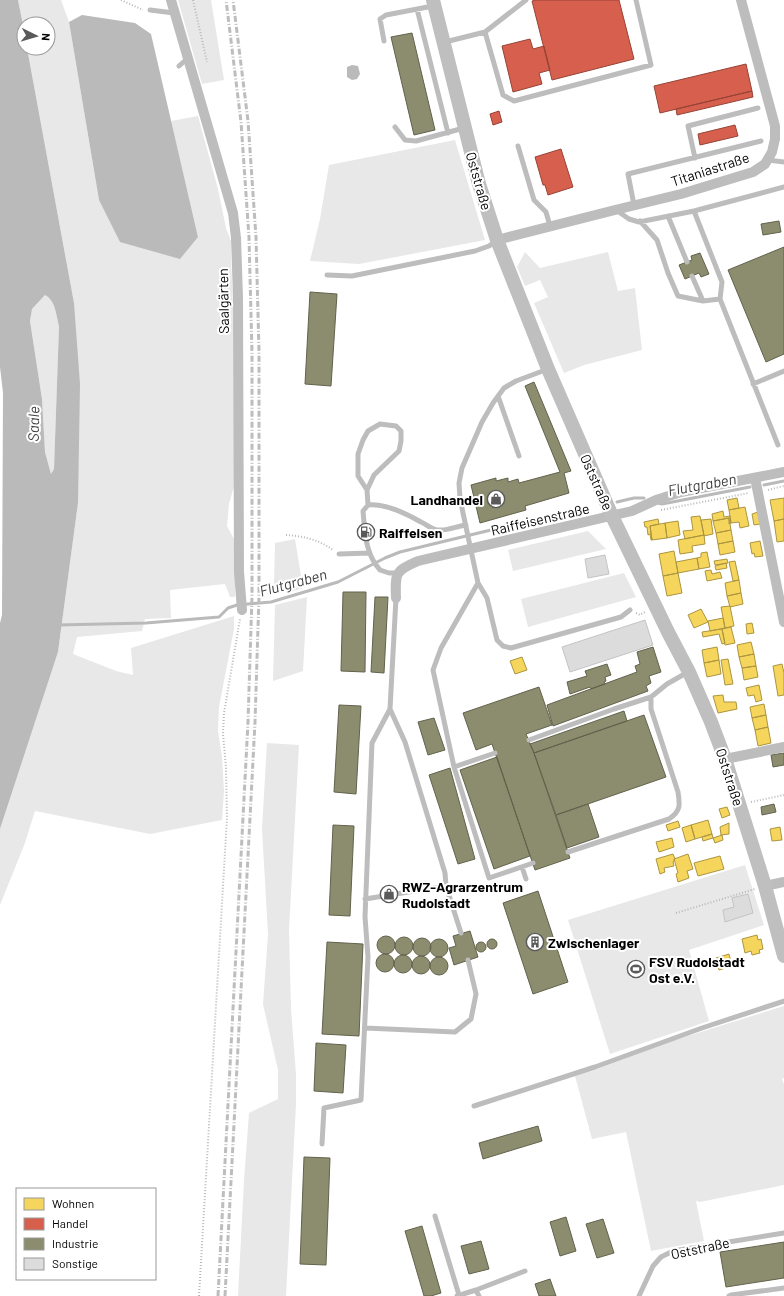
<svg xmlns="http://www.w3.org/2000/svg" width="784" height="1296" font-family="Barlow,sans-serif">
<rect width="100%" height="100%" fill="#fff"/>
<path fill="#e8e8e8" d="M18 0H61L69 22 99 200 198 237 171 121 198 116 218 189 226 228 231 241V260L234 328V486L229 504 227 526 235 541V597H230L225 584 170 590 171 618 145 619 142 631 77 637 73 654 116 671 133 675 131 648 234 616V629L219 707 218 731 222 757 224 791 222 820 150 834 35 811 25 843 0 905V829L58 652 78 503 74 303 27 48H48V24H24V30Z
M178 0H211L224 80 202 84Z
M455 140 485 240 359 264 310 261 320 219 329 165Z
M525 252 540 268 608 252 618 291 635 288 642 350 584 365 564 373 534 303 548 297 540 280 525 286 517 267Z
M45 295C56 301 56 314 59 326L54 470 51 474 45 452 42 399 30 321 32 309Z
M588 531 606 549 513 571 508 550Z
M295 539 303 588 287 593 274 584 275 543Z
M624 573 636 597 528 627 521 599Z
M307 597 303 671 273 681 275 605Z
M267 743 299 745 289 930 291 1009 296 1074V1104L286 1296H238L244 1180 249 1113 278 1099V1070L263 1004 268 934 262 829Z
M745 865 764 925 689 950 709 1021 610 1054 568 920Z
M784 1006V1078L782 1079 784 1084V1185L700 1202 696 1201 704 1241 651 1251 626 1132 592 1139 575 1076 592 1071 675 1040Z"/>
<path fill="#bababa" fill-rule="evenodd" d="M0 0H18L24 30V48H27L74 303 80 384 78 503 58 652 0 829V623L2 615 3 393 0 367ZM45 295C56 301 56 315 59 326L54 469 51 474 45 452 42 399 30 321 32 309Z
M82 15 135 23 151 34 198 237 180 259 120 242 99 200 69 22Z
M352 65 358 66 360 74 357 79 352 80 347 77V67Z"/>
<path fill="#f6d55c" stroke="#ac9540" d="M737 498 739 508 729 510 727 500Z
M784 498V519L774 521 770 500Z
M745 507 749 526 740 528 739 522 731 523 729 510Z
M723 511 724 517 730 516 731 523 729 524V518L713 521 712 514Z
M758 512 760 524 754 525 752 514Z
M700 516 704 535 685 539 683 531 693 530 691 517Z
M729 518 731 530 716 533 713 521Z
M658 519 659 524 650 526 652 540H651L650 534 648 535 647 527H645L644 522Z
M711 519 713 534 704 536 701 520Z
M784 519V541L777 542 774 521Z
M678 521 680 535 667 538 665 523Z
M665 523 667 538 652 540 650 526Z
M731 530 733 541 718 544 716 533Z
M704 535 705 544 692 546 693 552 680 554 678 540Z
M733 541 735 552 720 555 718 544Z
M760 541 763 556 755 557 754 553 752 554 750 543Z
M674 551 678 573 663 576 659 554Z
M707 552 710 567 699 569 697 558 701 557V553Z
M697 558 699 569 678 573 676 562Z
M727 559 728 563 715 565 714 561Z
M735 561 739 580 733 581 729 562Z
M726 563 727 568 716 570 715 566Z
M711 570 712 574 720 572 722 578 707 581 705 571Z
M678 573 682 593 667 596 663 576Z
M739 580 741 593 727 596 725 583Z
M741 593 743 604 730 607 727 596Z
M730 606 734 626 725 628 721 607Z
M701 609 708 622 694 628 688 615Z
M723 618 725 628 710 631 708 621Z
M752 623 754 633 747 634 746 624Z
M731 627 735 643 725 645 722 629Z
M722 629 725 643 722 644 719 634 703 637 702 632Z
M751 642 754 654 739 657 737 645Z
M717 647 719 660 704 663 702 650Z
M754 654 756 666 742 668 739 657Z
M522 657 527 670 515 674 510 661Z
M728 659 733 684 725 685 721 660Z
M719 660 721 674 707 677 704 663Z
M782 664 784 673V695L778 696 773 666Z
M756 666 758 677 744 680 742 668Z
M759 685 762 700 756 702 754 695 748 696 746 688Z
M723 695 724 702H736L737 709 718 713 713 696Z
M764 704 766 715 752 718 750 707Z
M766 715 768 727 755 730 752 718Z
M768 727 771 743 758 746 755 730Z
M727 807 730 815 722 818 719 809Z
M708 820 712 834 695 839 691 825Z
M678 821 680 827 668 831 666 825Z
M729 823V834L721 835 720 827Z
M691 825 695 839 686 842 682 828Z
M780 827 782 840 772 841 770 829Z
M712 834 713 838 703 841 702 837Z
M722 835 723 840 715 843 713 838Z
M672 838 674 847 659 852 656 842Z
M673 854 675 859 673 862 674 866 664 868 665 872 660 874 656 859Z
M688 854 693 869 687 871 689 878 678 882 676 874 678 873 674 859Z
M720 856 724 869 698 876 694 863Z
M757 935 758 940 761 939 763 949 759 950 760 953 752 955 751 951 745 953 742 939Z
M729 954 732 966 719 970 716 958Z"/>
<path fill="#d6604d" stroke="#964336" d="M536 0H619L634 59 552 80 532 1Z
M530 39 533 49 544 46 550 70 539 73 542 84 513 92 502 46Z
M746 64 752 91 660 113 654 86Z
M752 91 753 97 677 115 676 109Z
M499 111 502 122 493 125 490 114Z
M735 125 738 136 700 145 698 134Z
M561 149 573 187 548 195 545 185H543L535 157Z"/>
<path fill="#8c8c6e" stroke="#62624d" d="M412 33 435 130 414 135 391 37Z
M779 221 781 232 763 235 761 224Z
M784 247V354L766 362 728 270Z
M700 253 709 274 701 277 699 273 685 279 679 265 692 260 691 256Z
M310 292 337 294 331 386 305 384Z
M534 382 571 471 564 473 569 493 525 506 526 510 480 523 471 485 496 478V481L508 478V482L518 479 519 483 560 472 525 386Z
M343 592H366L365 672 341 671Z
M375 597H388L384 673 371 672Z
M653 647 661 672 649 676 651 683 646 686 648 691 553 726 547 705 637 672 635 666 640 664 637 652Z
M607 664 611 675 605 677 606 681 604 682 605 684 591 689 590 687 570 694 567 682 587 676 585 671Z
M539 687 552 725 526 734 534 753 570 858 535 870 492 744 476 750 463 713Z
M339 705 361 706 356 794 334 792Z
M624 711 627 721 534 753 530 744Z
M644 715 666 777 556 815 534 753Z
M434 718 445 750 428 755 418 722Z
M784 753V765L773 767 771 755Z
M497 757 530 856 494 869 460 770Z
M450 768 475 859 458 864 429 775Z
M588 804 599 837 567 848 556 815Z
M774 804 776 812 762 815 761 807Z
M333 825 354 826 350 916 329 915Z
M538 891 568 982 533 994 503 903Z
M470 931 478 957 454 965 449 948 456 946 453 936Z
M377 945a9 9 0 1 1 18 0a9 9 0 1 1-18 0Z
M395 946a9 9 0 1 1 18 0a9 9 0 1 1-18 0Z
M413 947a9 9 0 1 1 18 0a9 9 0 1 1-18 0Z
M487 944a5 5 0 1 1 10 0a5 5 0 1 1-10 0Z
M430 948a9 9 0 1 1 18 0a9 9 0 1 1-18 0Z
M327 942 363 944 359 1036 322 1034Z
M476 947a5 5 0 1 1 10 0a5 5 0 1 1-10 0Z
M376 963a9 9 0 1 1 18 0a9 9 0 1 1-18 0Z
M394 964a9 9 0 1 1 18 0a9 9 0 1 1-18 0Z
M412 965a9 9 0 1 1 18 0a9 9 0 1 1-18 0Z
M430 966a9 9 0 1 1 18 0a9 9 0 1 1-18 0Z
M316 1043 346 1045 343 1093 314 1091Z
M538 1126 542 1141 483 1159 479 1143Z
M304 1157 330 1158 326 1265 300 1264Z
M566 1217 576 1251 560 1256 550 1222Z
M603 1219 614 1253 597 1258 586 1224Z
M422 1226 441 1293 431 1296H424L405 1231Z
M481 1241 489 1269 469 1274 461 1246Z
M784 1242V1278L726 1287 720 1252Z
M550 1279 556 1296H539L535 1284Z"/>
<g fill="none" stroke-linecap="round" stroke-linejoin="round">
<path stroke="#bababa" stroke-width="3" d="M764 485 784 481
M617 502 634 498H644
M658 503 662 504 750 487
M58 625 146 623 219 617 228 608 237 605 271 602 338 582 385 558 400 552 557 514"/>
</g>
<path fill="#dcdcdc" stroke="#c4c4c4" d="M605 555 609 574 588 578 585 559Z
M645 620 653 645 570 672 562 647Z
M748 894 753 913 725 922 723 910 734 907 732 898Z"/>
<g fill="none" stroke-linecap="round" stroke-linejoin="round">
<path stroke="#b8b8b8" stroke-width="2" stroke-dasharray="1 2" stroke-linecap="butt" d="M121 0 143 10
M193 0 207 62
M768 490 784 486
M661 510 749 493
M286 535C303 536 320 540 333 550
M636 613 640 615 645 612
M751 802 784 795
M676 913 755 889
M199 1296 227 818 226 767 223 734 224 713 240 619"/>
<path stroke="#bdbdbd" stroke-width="5" d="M417 9 448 133
M150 10 174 13
M485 32 503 95 514 101 651 65 636 0
M384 41 380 19 386 15 433 6
M445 42 485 32 526 0
M179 66 188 58
M395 127 405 140 416 141 464 128
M518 146 534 200 546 212 550 226
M695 158 688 126 758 108
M768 160 784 162
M634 205 628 174 761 141
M616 210 629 219 639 222 694 211 784 187
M694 211 722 282 720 299
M668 216 687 262
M640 221 657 240 668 273 678 296 703 301 720 299 778 445
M327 275 352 276 475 251 489 246 496 241
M692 276 703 301
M548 369 516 381 504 388 493 403 482 422 462 468 459 483 460 498 463 513 478 583 487 598 497 640 503 646 511 648 621 617 630 610
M753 384 784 371
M498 396 519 456
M367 490 374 475 399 451 401 441V431L396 426 380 424 368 431 363 440 358 454V476L367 490 368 505
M339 554 370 553
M397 573H389L380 570C365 554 365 532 363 511L368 505C384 503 407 514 421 522 428 525 433 531 441 530 449 530 458 526 466 525
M390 709 405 742 445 873 446 886
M529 740 614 709 651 697 667 684 688 672
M495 753 454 767 489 878 533 863
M454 767 433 670 441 648 478 583
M568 852 669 819C681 811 680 805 678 792L651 709V697
M522 867 526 879
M365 899 446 886 461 933
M365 1028 455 1032 471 1019 476 994 468 960
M474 1106 595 1067 702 1028 784 1001
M322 1144 324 1108 361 1100 368 957 365 917 372 743 390 709 396 598
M435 1216 459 1295
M476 1290 525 1271
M457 1296 476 1290 479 1296
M639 1296 653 1266 661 1257 673 1251 784 1233
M729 1296 731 1295 784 1288"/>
<path stroke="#bdbdbd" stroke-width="10" d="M171 0 233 213 236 238 238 298 239 572 242 610
M497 240 615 210 681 194 753 172 765 164 772 152 775 139V126L741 0
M755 478 784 622
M396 598C395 573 395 571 418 561L632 511 656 500 681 492 784 472
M725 759 784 747
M765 886 784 882"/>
<path stroke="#bfbfbf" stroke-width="14" d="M433 0 479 184 497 240 548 369 612 516 668 632 689 672 711 722 725 759 765 886 784 956"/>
<path stroke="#bdbdbd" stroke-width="3" stroke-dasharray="6 2 1 2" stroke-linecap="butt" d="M218 1296 248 722 252 596V353L249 237 241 122 226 0
M225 1296 255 722 259 596V352L256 237 248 121 233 0"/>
</g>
<defs>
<symbol id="shop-ring" viewBox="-11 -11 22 22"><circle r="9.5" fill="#fff" stroke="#595959" stroke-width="1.5"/><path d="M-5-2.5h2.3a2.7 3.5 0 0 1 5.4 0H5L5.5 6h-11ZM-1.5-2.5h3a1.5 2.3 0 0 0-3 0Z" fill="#595959"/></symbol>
<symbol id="fuel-ring" viewBox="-11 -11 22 22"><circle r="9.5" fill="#fff" stroke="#595959" stroke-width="1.5"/><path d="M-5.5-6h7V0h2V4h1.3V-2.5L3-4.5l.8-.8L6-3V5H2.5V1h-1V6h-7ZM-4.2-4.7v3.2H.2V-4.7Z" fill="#595959"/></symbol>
<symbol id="building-ring" viewBox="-11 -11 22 22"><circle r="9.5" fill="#fff" stroke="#595959" stroke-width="1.5"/><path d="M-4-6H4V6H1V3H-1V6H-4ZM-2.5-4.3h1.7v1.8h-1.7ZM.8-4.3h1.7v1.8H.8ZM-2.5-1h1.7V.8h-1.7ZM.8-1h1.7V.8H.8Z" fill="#595959"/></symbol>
<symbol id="stadium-ring" viewBox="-11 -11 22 22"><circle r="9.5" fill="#fff" stroke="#595959" stroke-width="1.5"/><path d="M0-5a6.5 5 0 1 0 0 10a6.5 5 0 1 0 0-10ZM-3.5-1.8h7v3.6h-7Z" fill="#595959"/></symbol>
</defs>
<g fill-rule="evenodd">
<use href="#shop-ring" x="486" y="489" width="20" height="20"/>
<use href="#fuel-ring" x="356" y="522" width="20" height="20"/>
<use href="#shop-ring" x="379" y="884" width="20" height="20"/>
<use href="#building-ring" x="525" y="932" width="20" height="20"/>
<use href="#stadium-ring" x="626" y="959" width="20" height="20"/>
</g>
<g text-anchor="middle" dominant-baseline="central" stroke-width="4" stroke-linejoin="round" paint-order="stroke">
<g font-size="14" fill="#000" stroke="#fff">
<text transform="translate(710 169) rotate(-18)">Titaniastraße</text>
<text transform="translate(479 181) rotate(74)">Oststraße</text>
<text transform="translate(223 301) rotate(-91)">Saalgärten</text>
<text transform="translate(597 482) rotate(66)">Oststraße</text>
<text transform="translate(540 519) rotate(-13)">Raiffeisenstraße</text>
<text transform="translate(730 777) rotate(72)">Oststraße</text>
<text transform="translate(700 1248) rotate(-12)">Oststraße</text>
</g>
<g font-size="14" font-weight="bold" fill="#000" stroke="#fff" text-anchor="start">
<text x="483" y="499" text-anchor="end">Landhandel</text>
<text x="379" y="532">Raiffeisen</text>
<text x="402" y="886">RWZ-Agrarzentrum<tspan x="402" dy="16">Rudolstadt</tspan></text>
<text x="548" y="942">Zwischenlager</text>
<text x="649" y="961">FSV Rudolstadt<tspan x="649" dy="16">Ost e.V.</tspan></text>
</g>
<g font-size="15" font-style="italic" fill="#3e3e3e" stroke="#fff">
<text transform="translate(33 424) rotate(-89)">Saale</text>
<text transform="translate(702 484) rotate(-10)">Flutgraben</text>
<text transform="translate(293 582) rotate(-15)">Flutgraben</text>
</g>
</g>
<rect x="16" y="1188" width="140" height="92" fill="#ffffff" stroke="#999999"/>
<rect x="24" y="1198" width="20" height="12" fill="#f6d55c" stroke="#999999"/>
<text x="52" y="1208" font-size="12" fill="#000000">Wohnen</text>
<rect x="24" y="1218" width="20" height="12" fill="#d6604d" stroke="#999999"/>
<text x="52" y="1228" font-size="12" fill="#000000">Handel</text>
<rect x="24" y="1238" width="20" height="12" fill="#8c8c6e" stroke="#999999"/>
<text x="52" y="1248" font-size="12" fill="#000000">Industrie</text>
<rect x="24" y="1258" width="20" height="12" fill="#dcdcdc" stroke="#999999"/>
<text x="52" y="1268" font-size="12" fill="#000000">Sonstige</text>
<g transform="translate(36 36) rotate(95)"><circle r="19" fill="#ffffff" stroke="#999999"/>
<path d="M0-3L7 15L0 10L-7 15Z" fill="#595959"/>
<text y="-6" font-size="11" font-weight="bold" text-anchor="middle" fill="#000000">N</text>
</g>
</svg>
